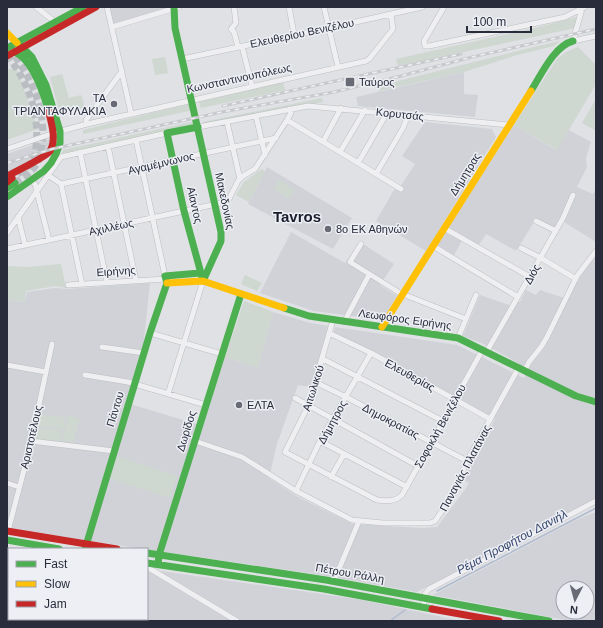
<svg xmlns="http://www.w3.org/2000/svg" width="603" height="628" font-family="Arial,sans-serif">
<rect width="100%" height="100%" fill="#dfe1e4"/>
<path fill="#d0d2d8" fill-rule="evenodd" d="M106 7H186L111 28Z
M464 72V94L478 95 475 117 358 106 356 97Z
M425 122 492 129 496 137 426 251 376 221 394 190 400 187 415 164 402 156Z
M514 125 556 150 569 130 591 142 586 158 587 167 577 187 593 194 596 188V242L564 222 557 235 534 222 516 251 486 234 479 245 464 237 454 255 437 245Z
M50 139 49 149 46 152 7 173V154Z
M267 167 352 218 333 249 248 204Z
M291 232 345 263 360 242 394 264 380 285 397 296 382 320 314 311 260 293Z
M596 255V499L417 592 321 575 83 540 7 527V300L25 302 27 292 55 288 67 289 150 283 143 349 127 403 203 426 225 357 258 368 273 312 310 323 329 326 312 387 298 385 277 444 269 478 298 497 353 524 423 528 437 527 464 491 469 483 464 480 472 461 495 419 334 333 335 327 457 345 524 378 533 361 545 347 557 323 553 320 543 340 523 366 486 345 463 336 480 295 515 307 518 302H520L526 290 536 295 540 290 567 299 579 278Z
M596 512V621H571L433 595 578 519ZM563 588H587V612H563Z
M7 547 20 549H9V619H147V569L363 600 461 621H7Z"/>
<path fill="#ced7d0" d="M577 17 575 28 398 66 396 59 535 28Z
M560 41 554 46 517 55 464 72 379 91 378 86C439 71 499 55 560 41Z
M578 47 596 65V84L557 150 514 125 557 59 566 52Z
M165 57 168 73 155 75 152 59Z
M16 67 38 129 7 140V70Z
M62 74 69 98 81 95 85 107 60 114 50 77Z
M283 82 285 90 201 108 199 102Z
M322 98 323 102 204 126 203 122Z
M596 99V131L582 123Z
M192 103 193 110 83 134V130Z
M196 121 197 127 62 154 63 150Z
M262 169 265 171 249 202 236 195 244 182Z
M279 180 295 190 289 199 273 189Z
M61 264 66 288 55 286 26 291 25 302 7 300V266L27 267Z
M245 275 262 283 257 291 241 284Z
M244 301 273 312 258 368 225 357Z
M39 415 65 417 64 429 38 426Z
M68 415 80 419 73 443 62 440Z
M36 427 62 430 61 441 35 439Z
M117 456 177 476 170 498 110 479Z"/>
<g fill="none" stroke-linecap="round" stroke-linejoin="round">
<path stroke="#afbacd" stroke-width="1.5" d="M437 591 596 508
M390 621 405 610"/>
<path stroke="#babdc2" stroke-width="7" stroke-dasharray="7 3.5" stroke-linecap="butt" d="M9 48C30 75 47 110 42 145 41 152 40 159 36 165 31 173 22 178 15 183
M7 55C27 80 40 113 36 146 36 152 35 158 31 163 26 169 18 174 12 178"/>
<defs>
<path id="street" d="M36 7 55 22
M107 7 131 113
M234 7 236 23 231 29 234 32 238 47
M289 7 294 34
M324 7 338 67
M444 7 424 41 425 46H429L565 17 585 7
M582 9 573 41 596 36
M112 27 179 7
M242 46 252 86
M182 59 329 28 422 7
M256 116 265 155
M287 120 401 189
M227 122 240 179
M87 124 86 120 89 116 122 71
M198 127 308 106 509 125
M136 140 165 276
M323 142 341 108
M108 146 136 281
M7 149 54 133 87 124 366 61 370 58 393 29 391 14
M80 152 107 283
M340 152 365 110
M358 163 387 113
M376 174 403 128 408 115
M48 175 61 184 276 138
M31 181 35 184 49 240
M61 184 82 284
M18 217 25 245
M536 221 556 231
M444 228 530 277
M7 233 61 157 167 133
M361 244 350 262 400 293 466 319
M433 246 518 297
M521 248 541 258 576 279
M7 249 226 202 229 199 238 181 243 176 255 169 287 120 291 113 290 109
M68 285 166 279
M333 320 308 406 285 452 377 500C386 501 395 502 402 495L483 349
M344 322 369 275
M150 333 222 354
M329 333 371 353 490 419
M458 338 476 295
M102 347 144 353
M487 351 563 218 573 195
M323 359 443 421
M7 365 46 372
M525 370 529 362 541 347 547 337 577 276 596 251
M85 375 128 382 206 405
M315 382 346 397 467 461
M168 394 203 281
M295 398 418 466
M31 441 114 451
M195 441 242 457 296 491 352 520 383 523H430L435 521 451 498 467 461 519 367
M320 441 407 487
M331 477 344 454
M7 483 19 487
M296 491 320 441 371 353
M8 531 30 447 52 344
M147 567 237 621
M334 581 359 521
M423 607 425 594 429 589 596 501
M15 621 16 619
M90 621 91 619"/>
</defs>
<use href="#street" stroke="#bcbec1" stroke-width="6"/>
<use href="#street" stroke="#efeff1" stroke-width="5"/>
<path stroke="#4caf50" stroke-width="7" d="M174 7 175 28 221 232V241L203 281
M7 48 83 7
M15 52C32 60 43 92 48 109
M531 91C541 75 554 46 573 41
M198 127 167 133 184 211 202 277
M7 188 15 183
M7 197 44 171 51 163 56 154 60 143V131L46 85 32 57 19 44
M284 308 309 316 458 338 576 396 596 402
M7 540 59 549
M85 549 150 333 167 283 165 276 200 273
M147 553 326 580 549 621
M147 563 324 589 432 609
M158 564 159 555 241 294"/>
<path stroke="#ffc107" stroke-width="7" d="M7 33 17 43
M167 283 203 281 284 308
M382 327 531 91"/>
<path stroke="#c62828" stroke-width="7" d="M7 56 96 7
M7 176C15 172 46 157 50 151 57 139 51 122 48 109
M7 182 12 178
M7 531 117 549
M432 609 499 621"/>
<defs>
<path id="rail" d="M223 106C302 88 382 71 461 54
M7 163 52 149 222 112 334 92 401 76 472 57 596 29"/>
</defs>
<use href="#rail" stroke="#c8c9cc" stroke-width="3"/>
<use href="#rail" stroke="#edeff4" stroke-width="1.5" stroke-dasharray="4.5" stroke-linecap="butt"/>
</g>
<g fill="#686b76" stroke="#edeff4" stroke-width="1.5">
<rect x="345" y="77" width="10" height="10" rx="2"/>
<circle cx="114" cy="104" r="4"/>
<circle cx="328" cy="229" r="4"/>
<circle cx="239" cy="405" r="4"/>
</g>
<g text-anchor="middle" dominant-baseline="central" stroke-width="3" stroke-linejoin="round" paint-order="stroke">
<g font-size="11" fill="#282c3b" stroke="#edeff4">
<text transform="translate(302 33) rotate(-12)">Ελευθερίου Βενιζέλου</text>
<text transform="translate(239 78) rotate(-12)">Κωνσταντινουπόλεως</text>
<text transform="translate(400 114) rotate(6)">Κορυτσάς</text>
<text transform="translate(161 163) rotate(-13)">Αγαμέμνωνος</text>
<text transform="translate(465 174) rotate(-58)">Δήμητρας</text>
<text transform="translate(225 201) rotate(78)">Μακεδονίας</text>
<text transform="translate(195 205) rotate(77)">Αίαντος</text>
<text transform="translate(111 227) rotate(-12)">Αχιλλέως</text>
<text transform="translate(116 271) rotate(-4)">Ειρήνης</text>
<text transform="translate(532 274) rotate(-60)">Διός</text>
<text transform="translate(405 319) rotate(8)">Λεωφόρος Ειρήνης</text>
<text transform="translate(410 375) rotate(29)">Ελευθερίας</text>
<text transform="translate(313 388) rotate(-72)">Αιτωλικού</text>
<text transform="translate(115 409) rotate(-73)">Πάντου</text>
<text transform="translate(391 421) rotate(28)">Δημοκρατίας</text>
<text transform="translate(332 422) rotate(-61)">Δήμητρος</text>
<text transform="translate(440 426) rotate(-61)">Σοφοκλή Βενιζέλου</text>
<text transform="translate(186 431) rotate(-73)">Δωρίδος</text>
<text transform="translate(31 437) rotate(-77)">Αριστοτέλους</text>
<text transform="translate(465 468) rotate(-62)">Παναγιάς Πλατάνας</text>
<text transform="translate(350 573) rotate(10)">Πέτρου Ράλλη</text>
</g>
<g font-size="11" fill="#282c3b" stroke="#edeff4" text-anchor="start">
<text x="359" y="82">Ταύρος</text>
<text x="106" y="98" text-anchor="end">ΤΑ<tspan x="106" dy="13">ΤΡΙΑΝΤΑΦΥΛΑΚΙΑ</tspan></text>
<text x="336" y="229">8ο ΕΚ Αθηνών</text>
<text x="247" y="405">ΕΛΤΑ</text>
</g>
<g font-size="12" font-style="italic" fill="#36466c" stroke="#edeff4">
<text transform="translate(512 542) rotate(-28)">Ρέμα Προφήτου Δανιήλ</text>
</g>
<g font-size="15" font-weight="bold" fill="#1a1e2c" stroke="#edeff4">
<text x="297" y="216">Tavros</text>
</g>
</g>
<rect width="603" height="628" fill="none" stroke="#282c3b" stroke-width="16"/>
<rect x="8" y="548" width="140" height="72" fill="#edeff4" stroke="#9ea1aa"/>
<rect x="16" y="561" width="20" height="6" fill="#4caf50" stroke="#9ea1aa"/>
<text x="44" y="568" font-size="12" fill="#282c3b">Fast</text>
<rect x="16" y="581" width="20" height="6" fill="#ffc107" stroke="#9ea1aa"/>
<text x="44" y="588" font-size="12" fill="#282c3b">Slow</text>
<rect x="16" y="601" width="20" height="6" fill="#c62828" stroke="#9ea1aa"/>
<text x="44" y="608" font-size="12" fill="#282c3b">Jam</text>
<g transform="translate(575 600) rotate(186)"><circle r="19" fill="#edeff4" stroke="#9ea1aa"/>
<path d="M0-3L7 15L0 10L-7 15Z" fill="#686b76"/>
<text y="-6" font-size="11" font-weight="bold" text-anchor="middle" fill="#282c3b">N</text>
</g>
<path d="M467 26v6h64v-6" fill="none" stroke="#282c3b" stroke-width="2"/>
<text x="473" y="26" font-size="12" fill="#282c3b" stroke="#edeff4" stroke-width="3" paint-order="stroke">100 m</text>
</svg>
